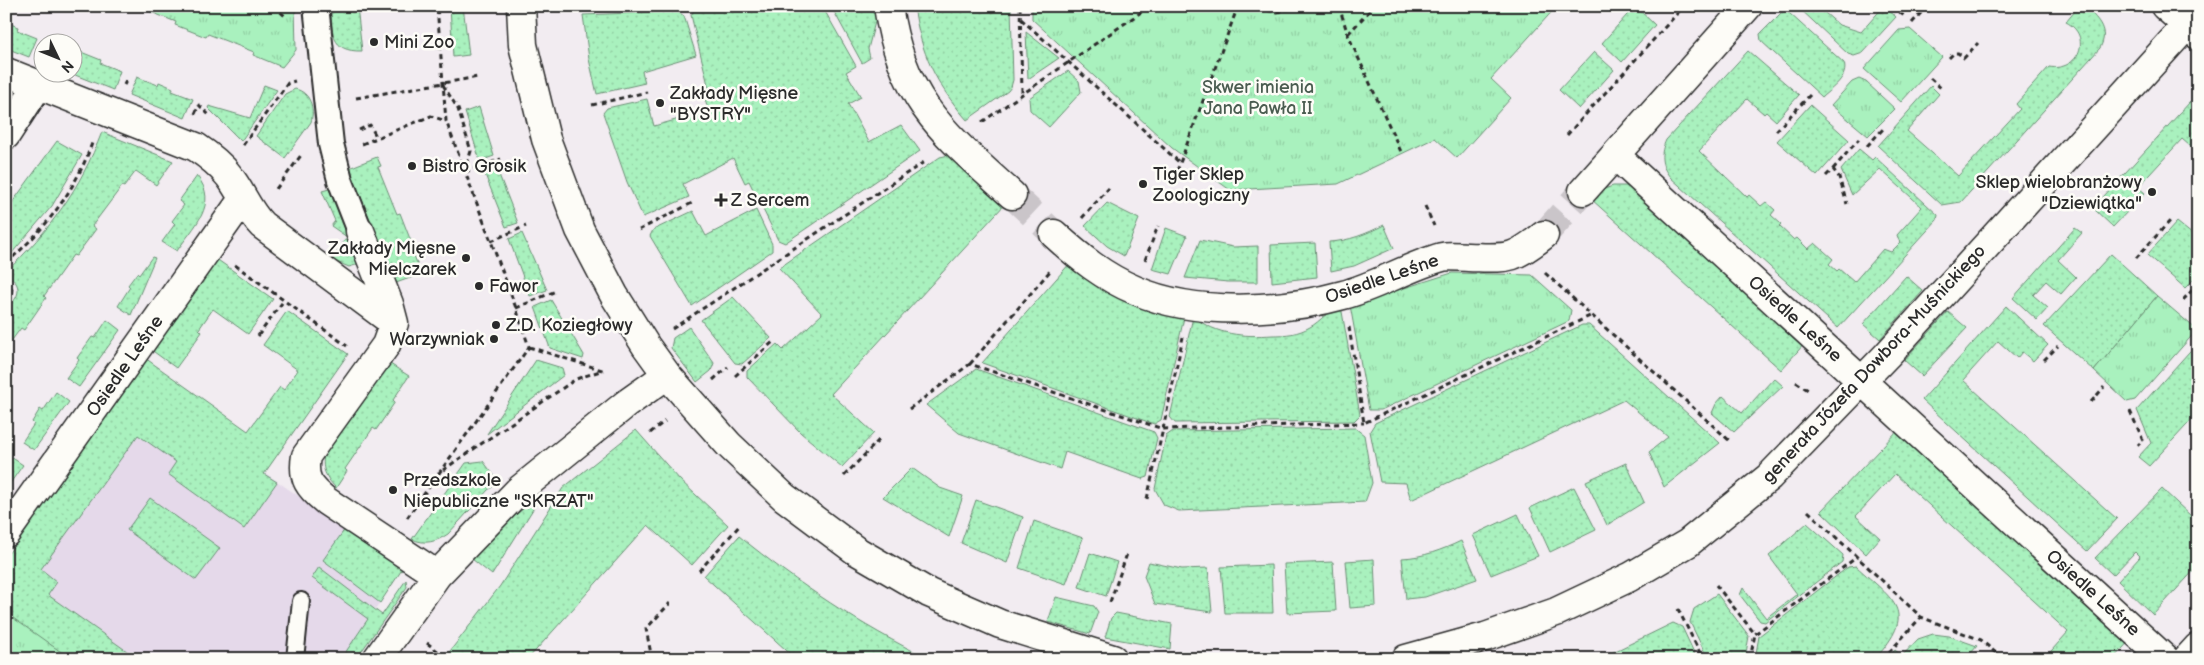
<svg xmlns="http://www.w3.org/2000/svg" width="2204" height="665" font-family="'Balsamiq Sans',sans-serif">
<defs>
<pattern id="grass-dots" width="8" height="8" patternUnits="userSpaceOnUse" patternTransform="scale(1.25)"><rect width="8" height="8" fill="#a9f1be"/><path d="M2 2h.1M6 6h.1" fill="none" stroke="#92cfa3" stroke-width="1.8" stroke-linecap="round"/></pattern>
<pattern id="park-tufts" width="24" height="20" patternUnits="userSpaceOnUse" patternTransform="scale(1.25)"><rect width="24" height="20" fill="#a9f1be"/><path d="M3 7l-1-3M5 7V3M7 7l1-3M15 17l-1-3M17 17v-4M19 17l1-3" fill="none" stroke="#92cfa3"/></pattern>
</defs>
<rect width="100%" height="100%" fill="#f2ecf1"/>
<filter id="ink" filterUnits="userSpaceOnUse"><feTurbulence type="fractalNoise" baseFrequency=".02" numOctaves="2"/><feDisplacementMap in="SourceGraphic" scale="10" xChannelSelector="R" yChannelSelector="G"/><feConvolveMatrix kernelMatrix="1 2 1 2 8 2 1 2 1" color-interpolation-filters="sRGB"/></filter>
<g filter="url(#ink)">
<path fill="#e5d9ea" d="M130 380 403 568 341 659H6V558Z"/>
<path fill="url(#grass-dots)" stroke="#6a8e74" d="M331 6H357L362 51C330 52 332 32 331 6Z
M450 6H463L469 55 453 57Z
M779 6H822L856 66 846 72 861 97 848 104 869 142 901 125 920 151 785 243 778 240 749 181 745 183 733 158 683 184 689 197 643 217 627 182 603 113 607 108 647 99 654 126 708 111 703 90 709 89 691 15 694 10Z
M831 6H863L877 14 868 49 870 58 862 63Z
M914 6H1011L1013 80 1011 87 1008 91 967 120C935 83 921 54 914 6Z
M1635 6 1655 25 1622 62 1602 43Z
M1797 6H1817L1839 25 1861 32 1884 6 1896 17 1863 53 1854 56 1848 54Z
M2087 9C2099 20 2109 31 2100 48L1961 202 1942 205 1878 146 1931 86 1939 94 1907 131 1958 176 2020 109 2016 104 2049 67C2079 72 2093 36 2066 22L2076 10Z
M677 11 684 16 696 55 642 71 645 83 597 94 589 59 583 15Z
M1783 11 1789 13 1844 63C1849 77 1832 88 1822 97L1761 41 1760 34Z
M6 22 18 27 17 30 37 38 29 57 6 48Z
M1026 32 1059 58 1028 79Z
M76 50 101 60 100 63 120 71 113 90 70 73 72 72 73 52 75 53Z
M1748 51 1799 95 1776 121 1766 112 1764 114 1747 99 1699 151 1747 197 1749 195 1761 206 1766 202 1775 210 1771 215 1781 224 1779 226 1794 240 1797 238 1808 249 1815 243 1833 259 1829 264 1837 271 1839 269 1854 282 1883 249 1891 252 1900 243 1897 235 1922 207 1880 169 1852 195 1841 170 1859 149 1872 160 1875 157 1938 215 1937 220 1838 328 1670 177C1660 165 1660 153 1666 140Z
M1594 52 1614 70 1579 109 1559 90Z
M1068 71 1079 81 1081 92 1049 127 1030 110 1029 98Z
M137 77 158 85 159 82 173 88 172 91 193 99 185 118 129 95Z
M264 85 277 90 241 141 208 108 209 106 250 118Z
M295 89C310 92 315 108 311 122L285 158 256 136 285 94Z
M2190 102 2198 109V153L2182 139 2138 187 2145 193 2113 227 2093 208Z
M1810 105 1849 140 1817 176 1777 141Z
M479 107 494 156 480 161 465 112Z
M102 132 173 161 156 185 136 171 124 187 122 186 92 226 96 229 76 256 73 255 44 296 46 298 24 330 21 328 6 348V306C21 300 23 281 6 276V272C50 230 80 189 102 132Z
M57 141 82 155 52 206 6 260V211Z
M949 155 1006 203 831 394 874 433 842 467 801 433 747 377V371L777 344 783 350 822 314 779 268 940 157Z
M377 157 381 166 378 167 397 214 400 213 412 244 410 245 421 274 396 283 349 168Z
M496 167 518 223 506 227 484 172Z
M197 176C220 204 193 227 177 251L162 242 175 224 172 221 184 205 179 201Z
M1613 186H1626L1636 190 1805 343 1781 370 1591 199 1604 189Z
M329 189 359 264 349 267 332 260 347 237 331 226 335 221 322 191Z
M1107 203 1139 219 1124 256 1107 246 1085 226Z
M756 210 772 244V251L692 306 650 236 653 230 693 211 706 236Z
M2177 222 2198 239V275L2185 288 2147 255Z
M1384 225 1394 248 1354 266 1331 271 1329 242C1349 241 1366 234 1384 225Z
M1166 228 1187 236 1171 274 1152 269Z
M2075 228 2082 233 2058 260 2076 277 2061 294 2046 281 2033 295 2048 308 2037 320 2013 298Z
M522 233 547 290 530 296 509 239Z
M1200 240 1233 247 1258 246V282H1228L1185 278Z
M1315 243 1317 277 1272 282 1271 245Z
M2111 254 2157 296 2094 371 2044 326Z
M152 257 155 258 131 315 118 306 130 287 128 285 137 273 139 275Z
M215 258 273 299 248 334 213 309 199 329 202 332 176 368 150 349Z
M1071 262 1185 313 1161 420 1154 424 982 363Z
M1906 276 1923 291 1880 339 1863 324Z
M733 297 771 338 742 364 735 363 701 320Z
M551 300 584 355 583 359 550 348 535 307Z
M1341 306 1360 415 1354 421 1175 423 1170 417 1193 317C1218 335 1242 337 1273 335 1286 335 1298 334 1310 327 1320 322 1330 308 1341 306Z
M2006 306 2048 345 2033 361 2022 352 2017 358 1998 341 1963 380 2117 519 2087 551 1922 400Z
M287 311 348 354 264 474 277 482 244 529 168 474 176 462 138 435 41 569 57 582 48 595 138 659H6V557L145 358 248 431 280 387 284 390 298 370 263 345Z
M1948 312 1967 328 1922 376 1904 360Z
M107 320 120 330 79 387 66 378 79 360 77 358 92 337 95 338Z
M1582 325H1589L1720 443 1664 487 1649 452 1668 437 1624 400 1411 500 1406 483 1380 482 1370 431 1375 423Z
M689 327 714 363 711 371 697 382 671 348 673 338Z
M2198 342V413L2149 466 2138 457 2151 443 2137 410Z
M536 360 562 368 564 375 487 434Z
M387 362 409 376 393 400 395 402 376 430 373 428 345 469 347 471 336 488C324 476 320 465 326 449Z
M976 369 1154 432 1157 438 1148 477 1142 479 1065 452 1060 469 959 433 926 405Z
M1774 378 1783 386 1734 432 1712 413 1716 404 1723 396 1742 413Z
M56 392 69 402 34 450 22 442 34 424 32 422 40 409 43 411Z
M1355 428 1364 435 1372 483 1365 502 1179 511 1164 505 1155 489 1166 436 1173 431Z
M1900 428 2131 639 2113 659H2044L2068 632 1895 474 1856 516 1880 538 1866 554 1821 511Z
M636 430 680 480 728 525 692 565 648 525 528 659H444L500 586 563 488Z
M11 457 23 465 6 489V463Z
M483 461 499 482 488 490 448 534C436 542 425 545 412 539L466 463Z
M1626 463 1644 502 1607 525 1586 481Z
M912 468 940 488 963 496 949 537 883 497Z
M1574 487 1596 530 1550 552 1530 508Z
M2162 489 2191 516 2198 509V566L2153 615 2118 581 2140 557 2135 552 2113 575 2095 558Z
M543 493 492 575 472 559 508 521Z
M150 498 220 548 196 580 127 530Z
M976 500 1023 517 1007 563 961 543Z
M1518 514 1538 556 1491 575 1473 535Z
M1034 521 1083 538 1066 584 1019 568Z
M1807 523 1843 555 1842 562 1765 622 1760 621 1740 595 1743 588 1766 618 1797 594 1769 556Z
M345 529 403 568 380 603 323 560Z
M739 536C798 584 861 626 929 659H796L704 576Z
M1461 541 1477 579 1425 597 1406 599 1402 558C1424 557 1442 550 1461 541Z
M1090 553 1117 562 1106 596 1079 587Z
M1374 559 1376 606 1350 608 1346 561Z
M1149 562 1182 569 1208 568 1212 612 1155 604 1144 576Z
M1333 562 1336 611 1287 613 1284 564Z
M1271 565 1273 613H1225L1221 567Z
M1856 566C1895 602 1918 611 1875 659H1755L1759 636 1848 567Z
M319 567 382 615 406 580 407 587 356 659H341L368 619 312 578Z
M1717 594 1749 636 1745 659H1708L1690 622 1694 609Z
M1056 597 1094 606 1098 612 1090 634 1048 622Z
M1116 613 1172 624 1170 649 1105 637 1111 618Z
M1673 623 1682 627 1697 659H1599Z
M1933 634 1949 636 1977 646 1966 659H1887L1895 650 1902 656 1918 639Z"/>
<path fill="url(#park-tufts)" stroke="#6a8e74" d="M136 6H295L296 50 282 67 253 55 254 52 208 34 206 37 175 25 176 22Z
M1032 6H1557L1491 79 1511 98 1457 158 1435 138 1338 184 1230 190 1172 148 1032 19Z
M1910 29 1942 57 1901 102 1864 69 1899 30Z
M1859 79 1866 82 1895 109 1868 136 1831 105 1852 82Z
M1452 273 1532 275 1571 310 1569 321 1381 410H1369L1350 305Z
M2157 296 2197 330 2135 400 2127 402 2094 371Z
M6 613 71 659H6Z"/>
<g fill="none" stroke-linecap="round" stroke-linejoin="round">
<path stroke="#cac5c9" stroke-width="28" stroke-dasharray="28 14" stroke-linecap="butt" d="M1012 195 1054 234
M1544 235 1583 191"/>
<defs>
<path id="service" d="M295 659 301 601"/>
<path id="pedestrian" d="M316 6 331 144 340 180 360 231"/>
<path id="minor" d="M521 6 523 45 546 139 580 230 614 295 646 346 667 375 729 445 784 497 855 550 929 593 1000 624 1113 659
M888 6C902 102 945 134 1012 195
M2165 6 2198 35
M6 72 196 147C208 155 220 164 229 176 241 191 248 211 262 225L394 323 386 345 306 456C302 479 309 487 326 501L437 575
M6 135 39 84
M1615 155 2165 659
M1583 191 1748 6
M360 231 389 304 394 323
M1054 234C1079 257 1104 277 1135 290 1194 316 1282 312 1343 295 1377 286 1407 267 1442 257 1450 255 1460 257 1468 257 1509 258 1511 261 1544 235
M6 533 243 199
M377 659 437 575 518 491 626 404 667 375
M1406 659 1485 637 1556 612 1630 577 1688 543 1769 477 1887 355 2187 25
M2187 659 2198 647"/>
</defs>
<use href="#service" stroke="#2b2b2b" stroke-width="20"/>
<use href="#pedestrian" stroke="#2b2b2b" stroke-width="28"/>
<use href="#minor" stroke="#2b2b2b" stroke-width="31"/>
<path stroke="#2b2b2b" stroke-width="3" stroke-dasharray="5 4" stroke-linecap="butt" d="M274 6 286 17
M1020 6 1022 92
M1241 6 1277 12 1299 6
M1339 6 1348 35 1402 154
M1893 6 1904 16
M573 8 697 6
M1021 19 1180 163
M1912 23 1927 6
M1348 34 1374 6
M1949 58 1954 53H1958L1964 58 1978 43
M1930 78 1943 90
M124 85 128 77
M443 85 458 109 471 151 465 171
M356 98 478 77
M592 105 647 92
M195 114 199 105 211 117
M982 122 1150 6
M359 130 370 125 377 138
M1776 131 1810 95
M1567 135 1684 6
M362 144 431 116 446 121
M243 145 288 83 295 81
M1867 146 1885 127
M1833 169 1859 139
M1177 171 1238 6
M465 172 501 159
M1826 176 1833 169 1839 177 1847 204
M276 189 302 154
M1425 206 1434 226
M1082 218 1109 188
M639 230 692 203
M491 241 526 226
M2136 258 2170 221
M1145 260 1158 226
M6 263C45 230 77 189 93 140
M235 265 347 346
M1545 273 1731 442
M6 282 12 287 11 297 6 300
M2183 300 2198 284
M516 308 556 291
M1349 327 1364 423 1592 315
M672 329 927 160
M258 336 284 300
M529 347 602 370
M2044 360 2058 346
M970 364 1050 271
M735 376 774 341
M713 380 728 367
M1796 382 1808 390
M2091 402 2104 387
M909 409 970 364 1163 429 1183 337
M2130 411 2143 440 2138 445
M650 433 665 421
M443 470 576 379 603 370
M844 476 880 439
M1147 499 1163 429 1364 423
M1808 511 1921 617 1981 640 1997 654
M407 518 529 347 516 308 446 121 437 6
M699 571 740 525
M1716 585 1755 634 1857 557
M1110 602 1127 554
M1678 609 1703 659
M427 643 440 653
M652 659 646 629 670 603
M1750 659 1755 634
M1883 659 1921 617"/>
<use href="#service" stroke="#fdfcf7" stroke-width="16"/>
<use href="#pedestrian" stroke="#fdfcf7" stroke-width="24"/>
<use href="#minor" stroke="#fdfcf7" stroke-width="28"/>
</g>
</g>
<g fill="#2b2b2b" stroke="#fdfcf7" stroke-width="2">
<circle cx="374" cy="42" r="5"/>
<circle cx="660" cy="103" r="5"/>
<circle cx="412" cy="166" r="5"/>
<circle cx="1143" cy="184" r="5"/>
<circle cx="2152" cy="192" r="5"/>
<path d="M718.5 192.5h5v5h5v5h-5v5h-5v-5h-5v-5h5z"/>
<circle cx="466" cy="258" r="5"/>
<circle cx="479" cy="286" r="5"/>
<circle cx="496" cy="325" r="5"/>
<circle cx="494" cy="339" r="5"/>
<circle cx="393" cy="490" r="5"/>
</g>
<g text-anchor="middle" dominant-baseline="central" stroke-width="5" stroke-linejoin="round" paint-order="stroke">
<g font-size="18" fill="#2b2b2b" stroke="#fdfcf7" text-anchor="start">
<text x="384" y="42">Mini Zoo</text>
<text x="670" y="93">Zakłady Mięsne<tspan x="670" dy="21">"BYSTRY"</tspan></text>
<text x="422" y="166">Bistro Grosik</text>
<text x="1153" y="174">Tiger Sklep<tspan x="1153" dy="21">Zoologiczny</tspan></text>
<text x="2142" y="182" text-anchor="end">Sklep wielobranżowy<tspan x="2142" dy="21">"Dziewiątka"</tspan></text>
<text x="731" y="200">Z Sercem</text>
<text x="456" y="248" text-anchor="end">Zakłady Mięsne<tspan x="456" dy="21">Mielczarek</tspan></text>
<text x="489" y="286">Fawor</text>
<text x="506" y="325">Z.D. Koziegłowy</text>
<text x="484" y="339" text-anchor="end">Warzywniak</text>
<text x="403" y="480">Przedszkole<tspan x="403" dy="21">Niepubliczne "SKRZAT"</tspan></text>
</g>
<g font-size="18" fill="#4a5c50" stroke="#fdfcf7">
<text x="1258" y="87">Skwer imienia<tspan x="1258" dy="21">Jana Pawła II</tspan></text>
</g>
<g font-size="18" fill="#2b2b2b" stroke="#fdfcf7">
<text transform="translate(1382 279) rotate(-19)">Osiedle Leśne</text>
<text transform="translate(1795 319) rotate(42)">Osiedle Leśne</text>
<text transform="translate(1874 364) rotate(-47)">generała Józefa Dowbora-Muśnickiego</text>
<text transform="translate(125 366) rotate(-55)">Osiedle Leśne</text>
<text transform="translate(2093 593) rotate(42)">Osiedle Leśne</text>
</g>
</g>
<rect width="2204" height="665" fill="none" stroke="#fdfcf7" stroke-width="25"/>
<rect x="12" y="12" width="2179" height="640" fill="none" stroke="#2b2b2b" stroke-width="2" filter="url(#ink)"/>
<g transform="translate(58 58) rotate(133)"><circle r="24" fill="#fdfcf7" stroke="#a9a8a5"/>
<path d="M0-4L9 19L0 12L-9 19Z" fill="#2b2b2b"/>
<text y="-8" font-size="14" font-weight="bold" text-anchor="middle" fill="#2b2b2b">N</text>
</g>
</svg>
